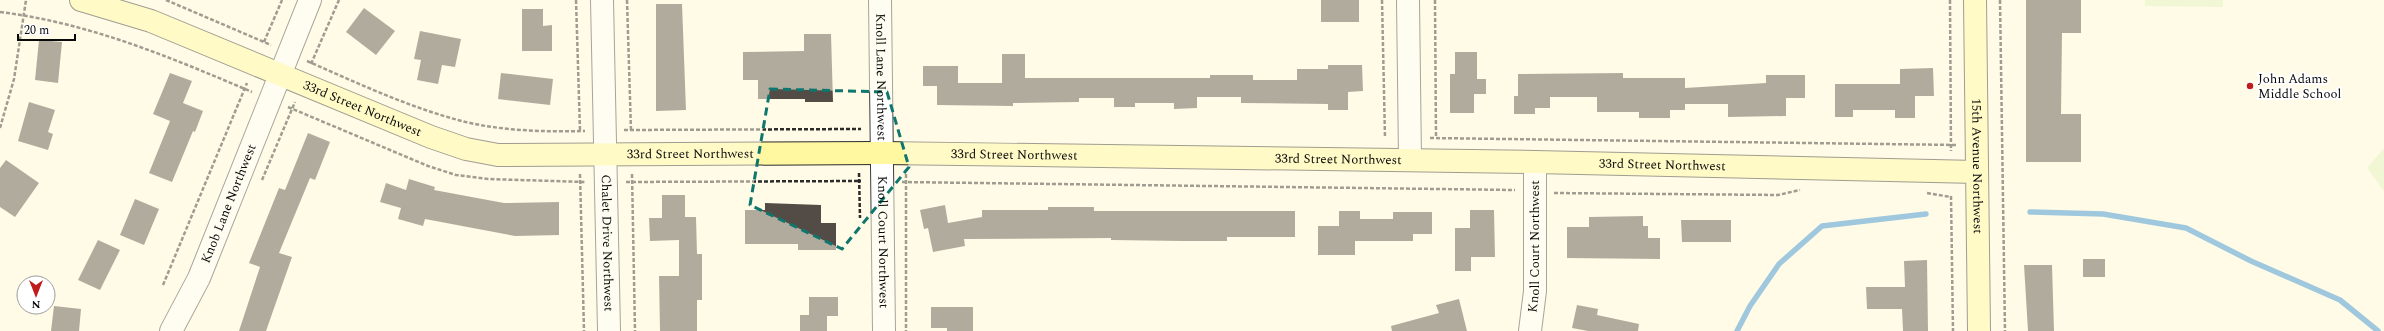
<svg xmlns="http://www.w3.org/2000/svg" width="2384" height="331" font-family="Spectral,serif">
<rect width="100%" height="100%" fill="#fffbe6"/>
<path fill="#dff1c1" d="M2145 0H2223V7L2145 6Z
M2384 148V191L2367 168Z"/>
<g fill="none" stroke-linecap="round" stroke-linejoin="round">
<path stroke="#2a8bd5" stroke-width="5.5" d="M2030 212 2103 214 2186 228 2251 261 2340 300 2378 331
M1737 331 1750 306 1779 264 1822 226 1926 214"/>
</g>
<path fill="#534b45" d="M1321 0H1359V22H1321Z
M2026 0H2081V33H2062L2061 114H2081V162H2026Z
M656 4H682L686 110 656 111Z
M364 8 395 31 376 55 346 32Z
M522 9H543V26L552 25V51H522Z
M420 31 461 39 455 67 442 65 438 84 417 80 421 60 414 59Z
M804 34H831L833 102H805V99H758V80H743V52L804 51Z
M39 40 62 42 58 83 35 80Z
M1455 52H1477V79H1486V94H1474V113H1450V74H1455Z
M1002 54H1025V78H1210V75H1253V80H1297V69H1328V65H1362L1363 91 1348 92V110H1328V104L1241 103V97H1197V108L1174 109V103H1135V107H1114V98H1079V102L1013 103V106L937 105V86H923V66H958V83H1002Z
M1933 68 1934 96H1915V118H1895V110H1853V117H1835V84H1900V69Z
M170 73 192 81 183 103 203 111 195 132 193 131 172 182 149 173 170 121 153 114Z
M501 73 553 79 550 105 498 99Z
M1623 73V78H1685V88L1766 83V75H1805V98H1786V116L1728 117V104H1685V110H1670V118H1639V112H1597V97H1550V108H1535V114H1514V96H1518V74Z
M29 102 55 110 48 132 53 134 48 150 18 141Z
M308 133 330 142 315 180 310 178 279 253 292 257 266 331H239L260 267 249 263 279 188 285 190Z
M6 160 39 183 15 217 0 207V168Z
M409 179 435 187 434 190 504 203 559 202V235L515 236 425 219 423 226 398 219 401 208 380 202 386 183 406 190Z
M662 195H685V217H696L697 254H702V300H697V331H660L659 276H679V240L650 241 649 218H662Z
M135 199 159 209 144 245 120 235Z
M765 203 821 205V223H836V250H798V244H745V210H765Z
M945 205 948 223 982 217V210H1048V207H1094V211H1295V237H1227V241H1182L1111 240V238L964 239 965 246 933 252 928 228 924 229 920 210Z
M1470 210H1494L1495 257H1471V271H1455V228H1470Z
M1339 211H1360V219H1393V212H1432V234H1413V241H1355V255H1318V226H1339Z
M1643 216V226H1648V238H1660V259L1567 258V227H1589V217Z
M1681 220H1731V242H1682Z
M98 240 120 250 100 290 78 280Z
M2083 259H2105V277H2083Z
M1927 260 1928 331H1903L1902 309H1867L1866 287H1905L1904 261Z
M2024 265H2052L2054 331H2028Z
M809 297H838V316H827V331H800V315H809Z
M1459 299 1467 331H1392L1391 326 1439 313 1436 305Z
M1577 305 1598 309 1597 315 1639 324 1638 331H1588L1572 328Z
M54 306 81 309 79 331H51Z
M931 307H973V331H947V328H931Z"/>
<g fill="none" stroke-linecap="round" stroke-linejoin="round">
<defs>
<g id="street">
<path id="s1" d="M602 0 609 331"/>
<path id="s2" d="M880 0 884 331"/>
<path d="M1408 0 1410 160"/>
<path id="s3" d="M171 331 199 278 310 0"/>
<path id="s4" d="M1530 331 1535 291V162"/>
</g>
<g id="secondary">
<path id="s5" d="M81 0 151 21 431 137 466 149 498 155 882 153 1535 162 1977 172"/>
<path id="s6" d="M1975 0 1979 331"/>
</g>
</defs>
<use href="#street" stroke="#3c3c3c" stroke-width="24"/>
<use href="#secondary" stroke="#2b2b2b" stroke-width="24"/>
<path stroke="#2b2b2b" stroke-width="2.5" stroke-dasharray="4 2" stroke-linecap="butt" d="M166 0 271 45
M576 0 580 131
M627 0 631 131
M1382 0 1385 138
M1435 0 1436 138
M1950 0 1951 151
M2000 0 2005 331
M0 12C89 23 170 57 252 92
M264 42 282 0
M307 61C355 82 406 106 458 120 498 131 544 132 585 131
M311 64 339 0
M288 107 428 166 456 175 488 179 585 182
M0 128 14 79 26 0
M624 130 861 129
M1430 138 1957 145
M859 173 860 218
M580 174 584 331
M632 174 635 331
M906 174V331
M262 180 295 102
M626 182 861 181
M902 182 1515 190
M1554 193 1778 195 1800 190
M1927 193 1951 197
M1951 196 1953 331
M163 285 247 83"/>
<use href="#street" stroke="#fff" stroke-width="22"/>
<use href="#secondary" stroke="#fff8a1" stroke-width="22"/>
</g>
<path d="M0 0H2384V331H0ZM770 89 887 92 909 167 842 249 750 205Z" fill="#fffbe6" fill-opacity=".55" fill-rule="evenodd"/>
<path fill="none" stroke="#0f766e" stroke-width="3" stroke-dasharray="8 5" stroke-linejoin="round" d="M770 89 887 92 909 167 842 249 750 205Z"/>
<circle fill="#c01b1d" stroke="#fff" stroke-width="1.5" cx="2250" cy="86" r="4"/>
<g text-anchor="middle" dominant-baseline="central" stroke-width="4" stroke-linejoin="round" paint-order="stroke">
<g font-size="13" fill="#090909" stroke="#fff">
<text stroke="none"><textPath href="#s2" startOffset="77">Knoll Lane Northwest</textPath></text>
<text stroke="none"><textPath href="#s5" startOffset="302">33rd Street Northwest</textPath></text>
<text stroke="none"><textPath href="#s5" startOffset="638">33rd Street Northwest</textPath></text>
<text stroke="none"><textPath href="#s5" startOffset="962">33rd Street Northwest</textPath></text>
<text stroke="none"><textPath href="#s5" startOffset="1286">33rd Street Northwest</textPath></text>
<text stroke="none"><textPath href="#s5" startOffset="1610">33rd Street Northwest</textPath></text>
<text stroke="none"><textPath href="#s6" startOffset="166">15th Avenue Northwest</textPath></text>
<text stroke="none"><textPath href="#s3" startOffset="140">Knob Lane Northwest</textPath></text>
<text stroke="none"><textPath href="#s2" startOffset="242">Knoll Court Northwest</textPath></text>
<text stroke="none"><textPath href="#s1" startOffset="243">Chalet Drive Northwest</textPath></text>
<text stroke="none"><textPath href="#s4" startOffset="85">Knoll Court Northwest</textPath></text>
</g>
<g font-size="13" fill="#090909" stroke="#fff" text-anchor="start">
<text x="2258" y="79">John Adams<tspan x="2258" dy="15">Middle School</tspan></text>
</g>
</g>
<g transform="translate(36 295) rotate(180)"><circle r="19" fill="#ffffff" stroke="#9d9d9d"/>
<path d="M0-3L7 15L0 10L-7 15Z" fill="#c01b1d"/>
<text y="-6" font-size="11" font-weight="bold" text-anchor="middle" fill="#090909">N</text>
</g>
<path d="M18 34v6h57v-6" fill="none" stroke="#090909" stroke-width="2"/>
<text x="24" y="34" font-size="12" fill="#090909" stroke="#ffffff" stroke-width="3" paint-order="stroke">20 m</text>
</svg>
